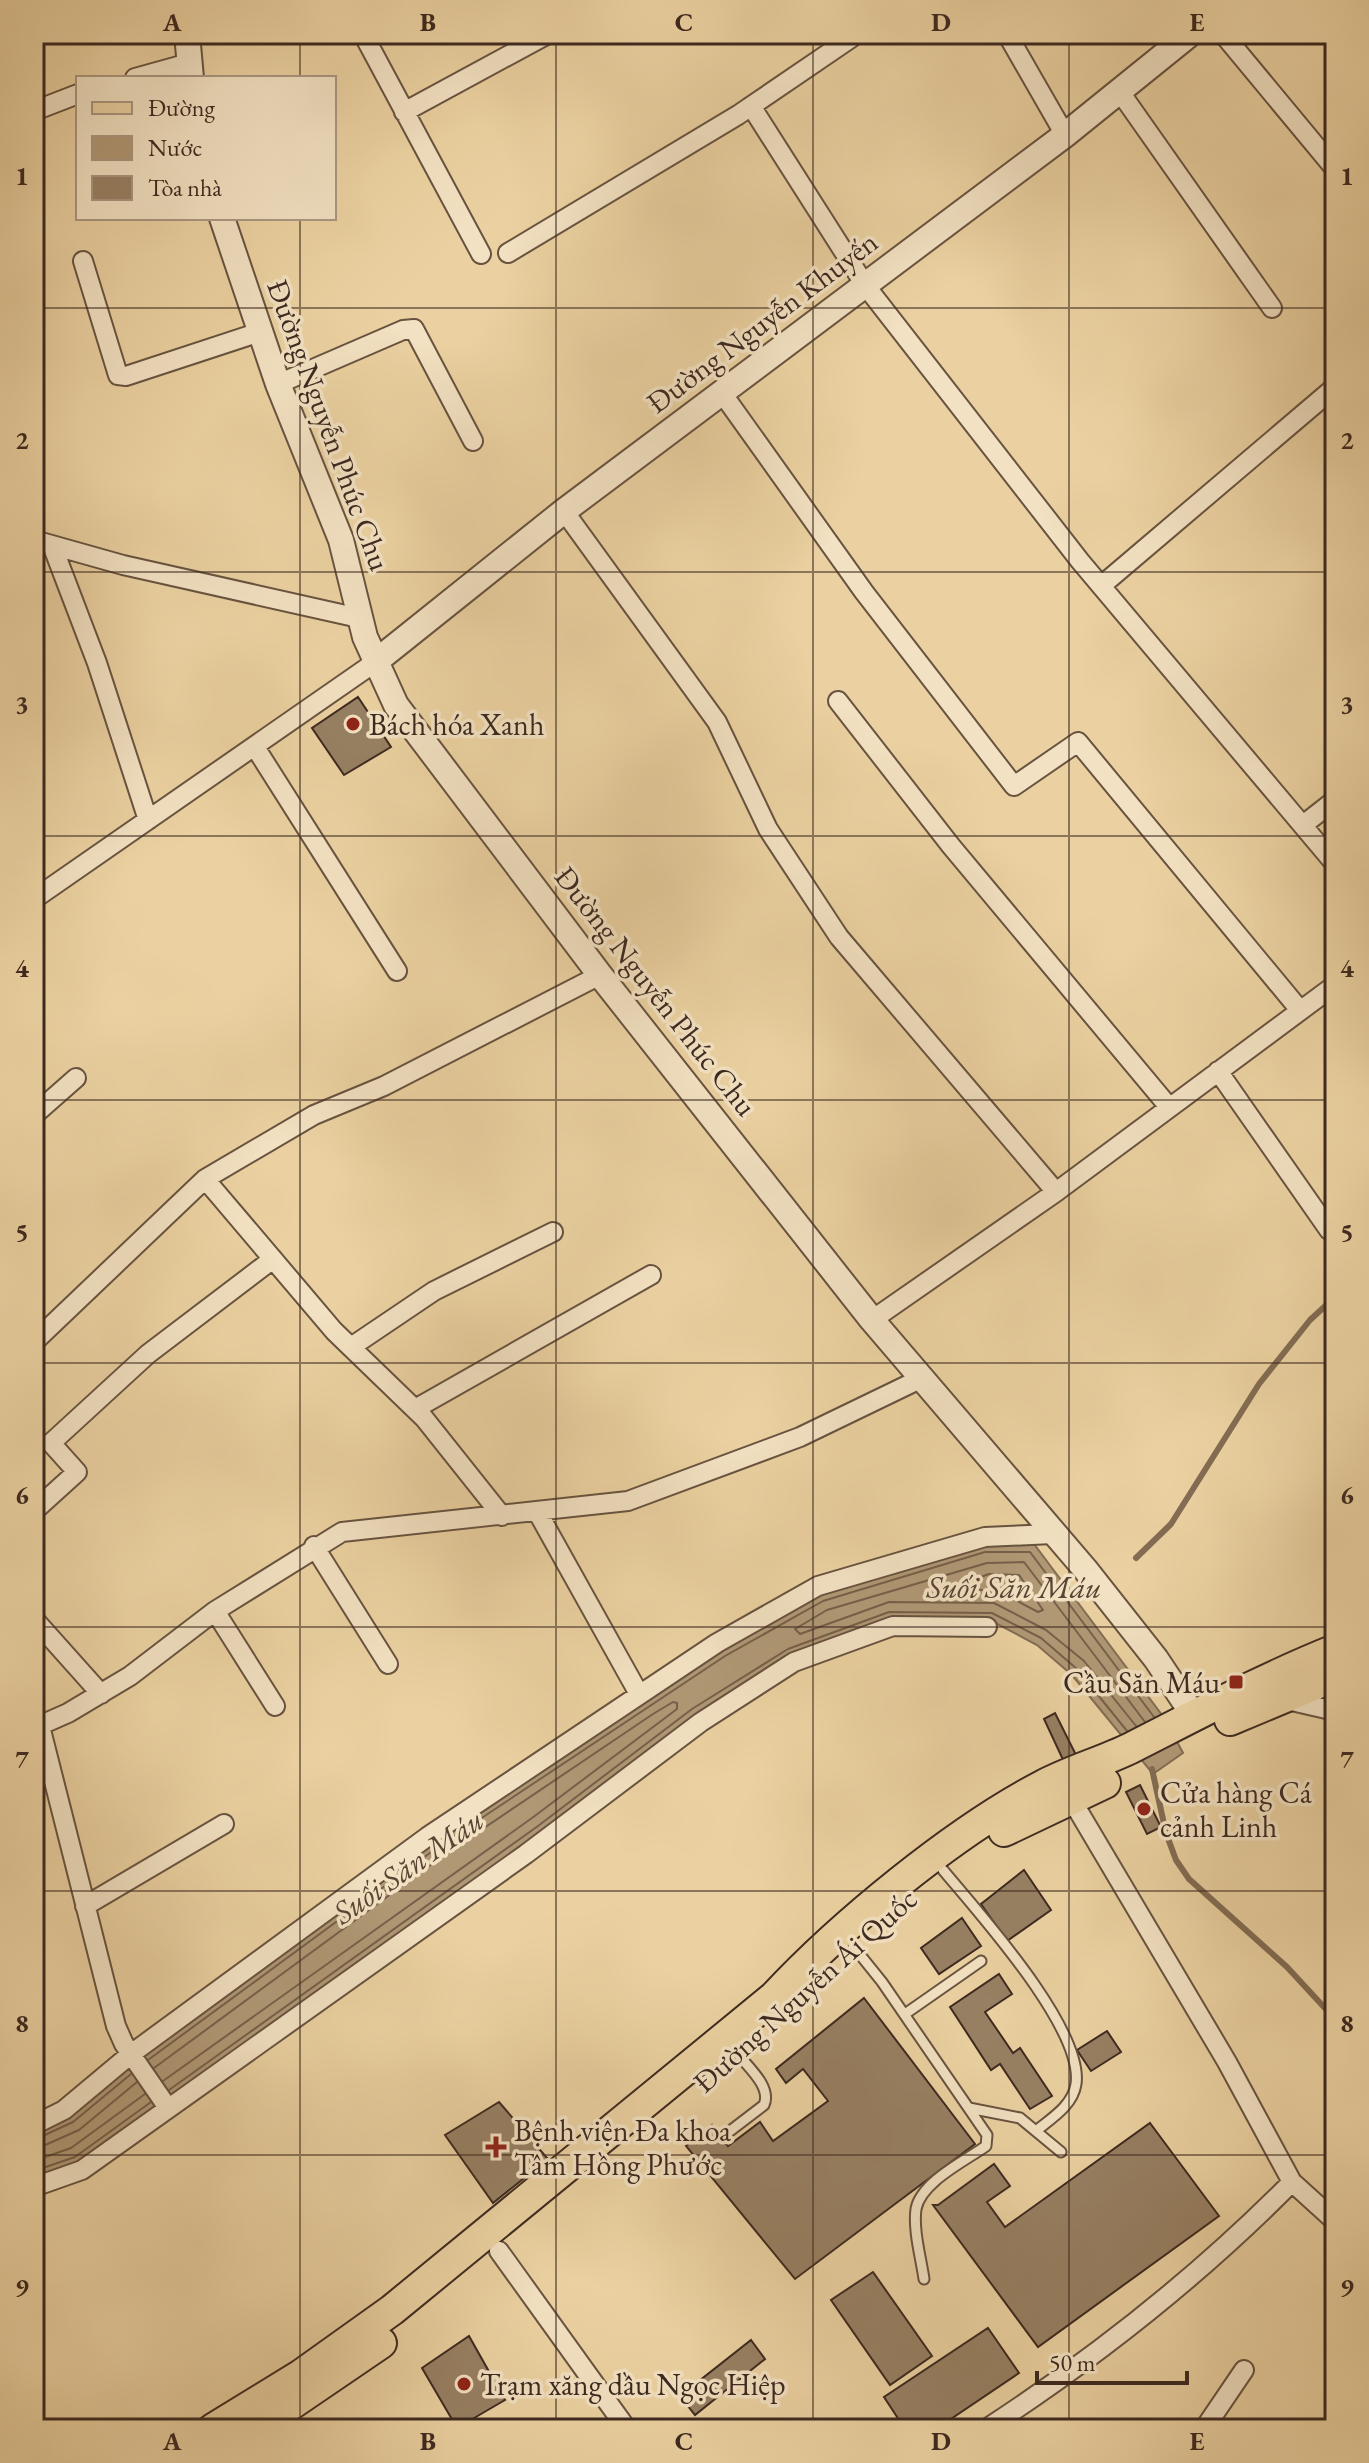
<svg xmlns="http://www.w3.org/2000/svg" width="1369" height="2463" font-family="'EB Garamond',serif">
<rect width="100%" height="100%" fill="#ebd1a1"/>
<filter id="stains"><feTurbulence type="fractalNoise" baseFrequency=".0025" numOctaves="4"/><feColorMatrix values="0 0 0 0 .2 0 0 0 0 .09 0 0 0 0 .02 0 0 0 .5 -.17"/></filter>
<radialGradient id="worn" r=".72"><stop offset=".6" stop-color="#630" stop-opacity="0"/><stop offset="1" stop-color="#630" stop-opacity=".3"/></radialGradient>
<path fill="#b09875" stroke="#826c53" stroke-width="2" d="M984 1544H1034L1165 1719 1183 1753 1153 1774 1072 1675 1037 1645 990 1620H891L791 1657 79 2164 34 2180V2133L434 1840 721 1649 820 1593Z"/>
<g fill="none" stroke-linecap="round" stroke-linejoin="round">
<path stroke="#76604a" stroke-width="2" d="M989 1574 1019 1575 1043 1610 1038 1612 1000 1592 962 1588 964 1583Z
M1136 1726 1084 1661 1046 1630 994 1603 889 1602 800 1634 795 1629 827 1610 987 1563 1024 1562 1145 1722
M148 2060 438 1847 725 1656 823 1601 985 1552H1030L1154 1717
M154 2068 444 1855 653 1714 673 1702 677 1703V1709L532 1818 163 2081
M169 2090 538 1826 692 1709 788 1649 889 1612 992 1613 1041 1638 1077 1669 1127 1731
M34 2140 73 2122 131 2074
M34 2150 79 2130 137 2082
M34 2161 71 2148 145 2094
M34 2171 75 2157 151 2102"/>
<path stroke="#826c53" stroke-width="6" d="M1136 1558 1171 1524 1259 1384 1310 1320 1335 1297
M1152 1769 1166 1833 1176 1860 1189 1879 1287 1967 1335 2019"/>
</g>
<path fill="#978063" stroke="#3d2920" stroke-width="2" d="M358 697 391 747 344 775 312 728Z
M1055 1713 1078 1759 1065 1764 1044 1719Z
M1140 1785 1161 1827 1147 1834 1126 1792Z
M1024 1870 1051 1910 1007 1941 981 1904Z
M962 1918 981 1946 939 1974 921 1948Z
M999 1974 1012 1994 985 2012 1013 2053 1020 2048 1052 2096 1030 2109 1000 2064 991 2070 950 2007Z
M864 1998 975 2144 795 2279 686 2146 712 2125 728 2146 760 2122 773 2141 828 2101 803 2069 786 2083 776 2069Z
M1107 2031 1121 2052 1091 2071 1077 2050Z
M499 2102 548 2159 493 2203 445 2135Z
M1150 2123 1219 2216 1038 2347 933 2205H938L994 2164 1010 2186 987 2202 1005 2227Z
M873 2272 932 2356 890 2385 831 2300Z
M988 2328 1019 2373 936 2429H905L884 2397Z
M469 2336 505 2400 457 2428 422 2368Z
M751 2340 765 2359 695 2415 680 2396Z"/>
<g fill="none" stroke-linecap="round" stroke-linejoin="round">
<defs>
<path id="service" d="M943 1870C978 1912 1084 2029 1076 2084 1073 2105 1052 2118 1037 2130
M853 1946 882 1982 987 2135 986 2146C965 2161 921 2182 916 2209 913 2230 921 2258 924 2279
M905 2014 981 1961
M969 2108 1020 2118 1061 2152
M730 2131 764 2105C772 2087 748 2067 737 2053"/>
<path id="minor" d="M363 34 481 254
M1007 34 1065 135
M1223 34 1335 169
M135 78 189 63
M1120 92 1272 308
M751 106 865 285 1080 561 1335 864
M34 111 78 94
M404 112 548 34
M508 253 738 115 851 38
M83 261 118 375 126 376 260 332
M278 384 403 330 414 329 473 441
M722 393 864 592 1014 786 1078 742 1299 1009
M564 511 717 722 768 829 839 937 1056 1192
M34 540 123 565 359 618
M52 545 97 663 148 820
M1101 586 1335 387
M838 701 951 846 1169 1107
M255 747 397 971
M1303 825 1335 800
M34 899 374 663
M1218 1071 1329 1230
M34 1115 76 1078
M205 1179 334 1331 424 1418 502 1516
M872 1320 1056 1192 1335 985
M34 1342 205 1179 314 1115 384 1086 600 975
M351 1347 434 1291 553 1232
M415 1409 651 1275
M34 1511 77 1472 51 1443 148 1354 273 1259
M538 1513 639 1694
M314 1546 388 1664
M215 1611 275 1706
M34 1619 101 1694
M1283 1699 1335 1711
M40 1726 116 2026 124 2044 168 2108
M34 1728 68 1713 130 1676 215 1611 342 1532 628 1501 800 1437 920 1379
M1070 1797 1227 2062 1292 2182 1335 2221
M85 1906 224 1824
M34 2125 64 2110 131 2054 427 1837 717 1643 818 1586 985 1537 1053 1534
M34 2187 82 2170 526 1854 701 1722 794 1662 893 1626 987 1627
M499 2251 627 2429
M986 2429C1095 2358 1201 2274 1292 2182
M1204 2429 1244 2370"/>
<path id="tertiary" d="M187 34 191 78
M222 218 278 384 341 540 365 637 396 705 600 975 872 1320 1085 1569 1156 1659 1194 1716
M374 663 564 511 1065 135 1190 34"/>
<path id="primary" d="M1230 1720 1335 1676
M1004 1831 1105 1783
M265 2422 381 2343
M213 2429 301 2375 392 2310 774 1997C841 1925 954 1832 1042 1786 1070 1771 1102 1762 1131 1748 1198 1714 1265 1678 1335 1650"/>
</defs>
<use href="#service" stroke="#685340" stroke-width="13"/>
<use href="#minor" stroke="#685340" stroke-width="22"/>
<use href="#tertiary" stroke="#685340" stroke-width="28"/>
<use href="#primary" stroke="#3d2920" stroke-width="34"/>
<use href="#service" stroke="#f2e1c2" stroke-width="9"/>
<use href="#minor" stroke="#f2e1c2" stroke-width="18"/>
<use href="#tertiary" stroke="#f2e1c2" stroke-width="24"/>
<use href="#primary" stroke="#ebd1a1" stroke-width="30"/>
</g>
<path fill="none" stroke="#3d2920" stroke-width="2" stroke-opacity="0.55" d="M300 34V78M556 34V2429M813 34V2429M1069 34V2429M300 218V2429M34 308H1335M34 572H1335M34 836H1335M34 1100H1335M34 1363H1335M34 1627H1335M34 1891H1335M34 2155H1335"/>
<g fill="#8f2418" stroke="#f2e1c2" stroke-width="3">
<circle cx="353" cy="724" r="8"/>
<rect x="1228" y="1674" width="16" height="16" rx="4"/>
<circle cx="1144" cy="1809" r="8"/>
<path d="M492 2135h8v8h8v8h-8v8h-8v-8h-8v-8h8z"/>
<circle cx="464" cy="2384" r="8"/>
</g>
<g text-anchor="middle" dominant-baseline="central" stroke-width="7" stroke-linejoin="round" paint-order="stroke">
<g font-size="30" fill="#3d2920" stroke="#f2e1c2">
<text transform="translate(762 322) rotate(-37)">Đường Nguyễn Khuyến</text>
<text transform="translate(329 425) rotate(70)">Đường Nguyễn Phúc Chu</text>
<text transform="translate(656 991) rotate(52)">Đường Nguyễn Phúc Chu</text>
<text transform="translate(805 1990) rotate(-42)">Đường Nguyễn Ái Quốc</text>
</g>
<g font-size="30" fill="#3d2920" stroke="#f2e1c2" text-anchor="start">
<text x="369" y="724">Bách hóa Xanh</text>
<text x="1220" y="1682" text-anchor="end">Cầu Săn Máu</text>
<text x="1160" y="1792">Cửa hàng Cá<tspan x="1160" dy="34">cảnh Linh</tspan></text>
<text x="514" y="2130">Bệnh viện Đa khoa<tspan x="514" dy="34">Tâm Hồng Phước</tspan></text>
<text x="480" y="2384">Trạm xăng dầu Ngọc Hiệp</text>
</g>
<g font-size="32" font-style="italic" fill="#5a4535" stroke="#f2e1c2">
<text x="1014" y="1587">Suối Săn Máu</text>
<text transform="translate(408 1866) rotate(-35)">Suối Săn Máu</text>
</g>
</g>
<rect width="1369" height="2463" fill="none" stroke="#ebd1a1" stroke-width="88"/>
<rect x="76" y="76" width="260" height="144" fill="#f2e1c2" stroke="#aa9781" stroke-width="2"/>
<rect x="92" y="102" width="40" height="12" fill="#ebd1a1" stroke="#aa9781" stroke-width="2"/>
<text x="148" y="116" font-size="24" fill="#3d2920">Đường</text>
<rect x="92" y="136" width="40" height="24" fill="#b09875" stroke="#aa9781" stroke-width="2"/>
<text x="148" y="156" font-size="24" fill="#3d2920">Nước</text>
<rect x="92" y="176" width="40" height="24" fill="#978063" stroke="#aa9781" stroke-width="2"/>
<text x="148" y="196" font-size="24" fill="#3d2920">Tòa nhà</text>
<path d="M1037 2371v12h150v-12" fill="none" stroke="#3d2920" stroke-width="4"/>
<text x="1049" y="2371" font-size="24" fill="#3d2920" stroke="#f2e1c2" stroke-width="6" paint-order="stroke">50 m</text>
<rect x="44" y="44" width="1281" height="2375" fill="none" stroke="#3d2920" stroke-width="3"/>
<g font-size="26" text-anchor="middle" font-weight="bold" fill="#3d2920">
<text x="172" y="31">A</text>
<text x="428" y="31">B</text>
<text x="684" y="31">C</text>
<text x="941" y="31">D</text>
<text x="1197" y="31">E</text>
<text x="22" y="185">1</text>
<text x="1347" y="185">1</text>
<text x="22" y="449">2</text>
<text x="1347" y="449">2</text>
<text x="22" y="713">3</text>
<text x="1347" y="713">3</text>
<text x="22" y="977">4</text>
<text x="1347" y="977">4</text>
<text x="22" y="1241">5</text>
<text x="1347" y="1241">5</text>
<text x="22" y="1504">6</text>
<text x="1347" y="1504">6</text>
<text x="22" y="1768">7</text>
<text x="1347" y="1768">7</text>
<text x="22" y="2032">8</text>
<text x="1347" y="2032">8</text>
<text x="22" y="2296">9</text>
<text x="1347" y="2296">9</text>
<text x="172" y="2450">A</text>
<text x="428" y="2450">B</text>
<text x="684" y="2450">C</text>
<text x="941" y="2450">D</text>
<text x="1197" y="2450">E</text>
</g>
<rect width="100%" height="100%" filter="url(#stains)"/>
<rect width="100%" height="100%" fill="url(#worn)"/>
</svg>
